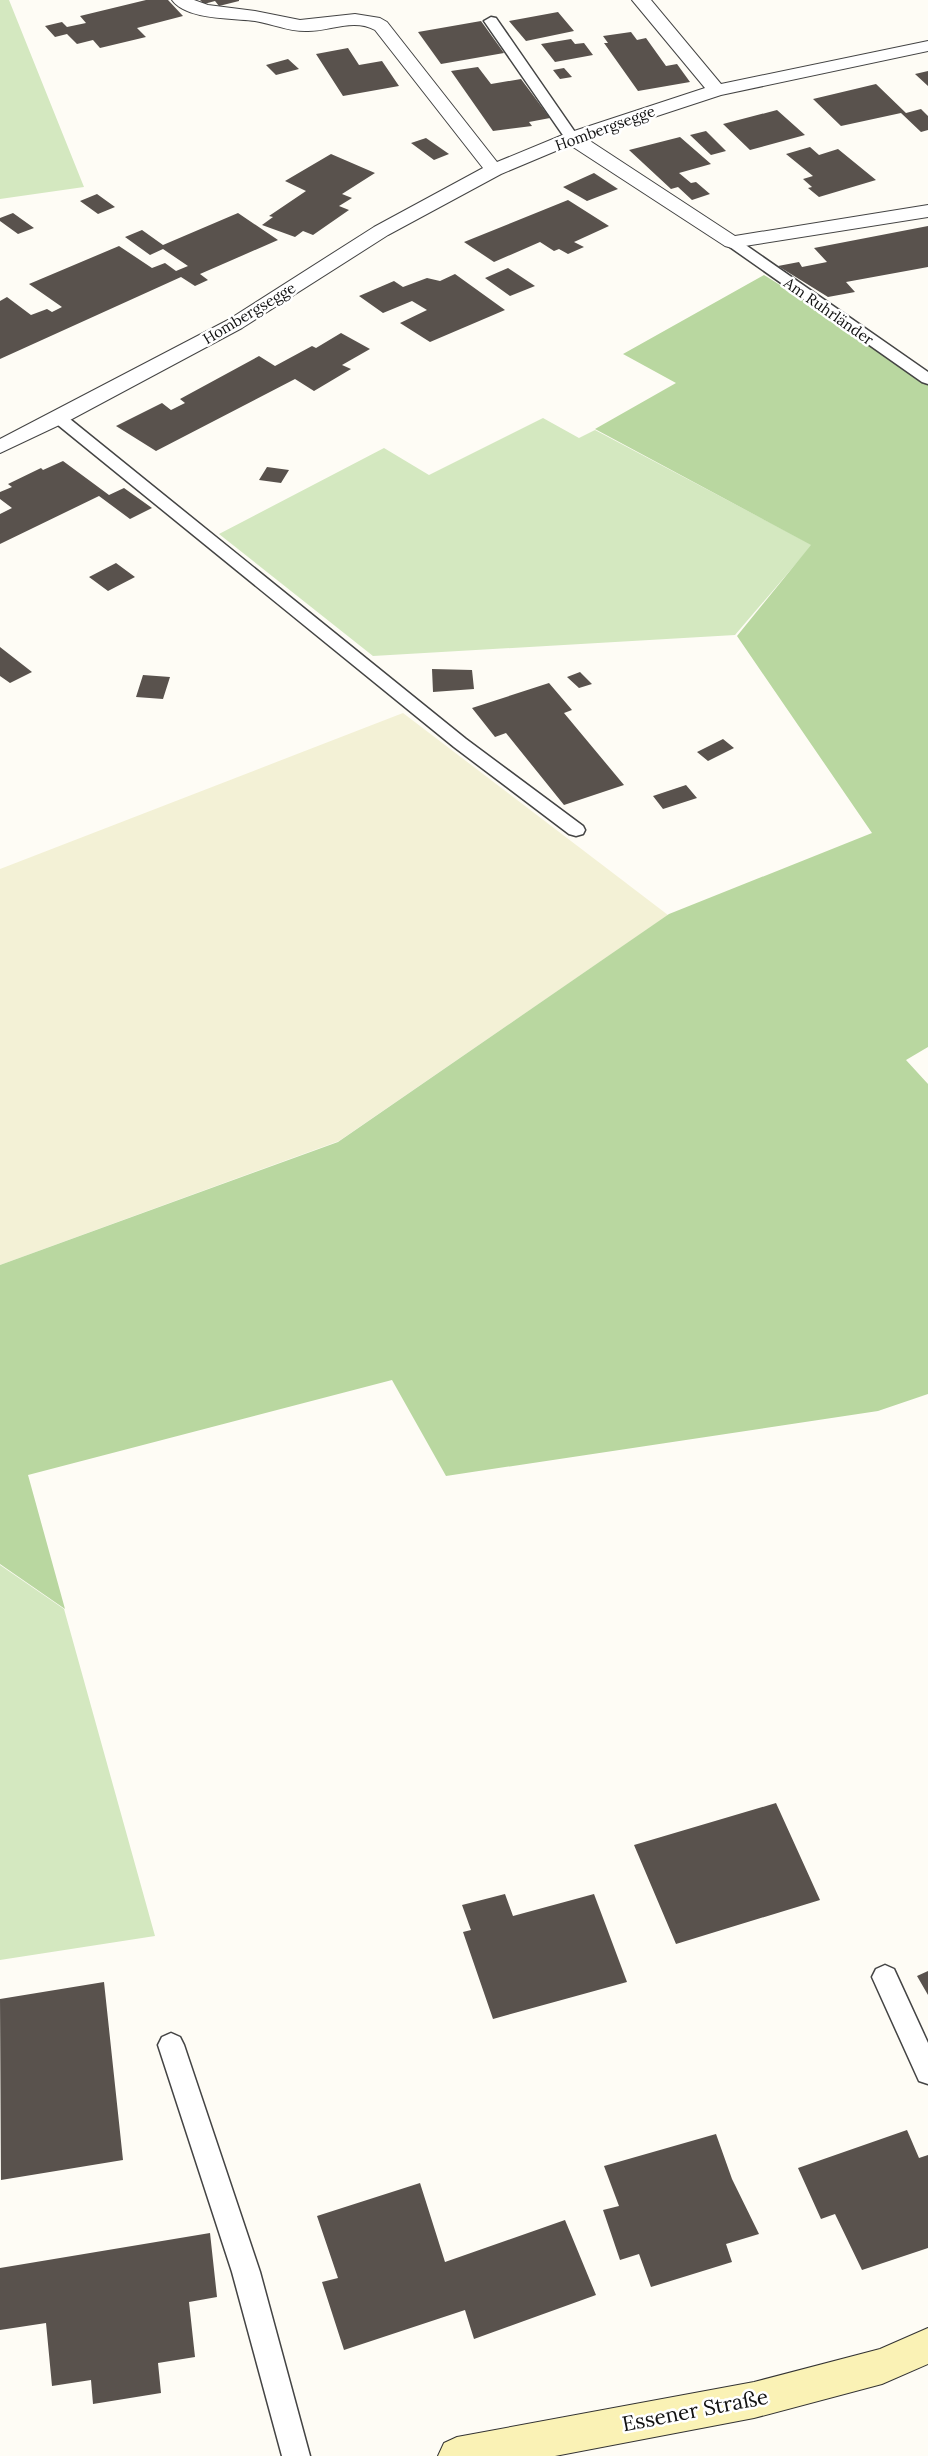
<svg xmlns="http://www.w3.org/2000/svg" width="928" height="2456" font-family="Lora,serif">
<rect width="100%" height="100%" fill="#fefcf5"/>
<path fill="#f3f1d6" d="M403 713 668 915 339 1141 0 1265V869Z"/>
<path fill="#d4e8c0" d="M0 0H9L84 187 0 199Z
M543 418 579 438 595 430 812 545 735 635 373 656 219 534 384 448 429 475Z
M0 1565 64 1609 155 1936 0 1960Z"/>
<path fill="#b9d7a0" d="M764 275 928 377V1047L906 1060 928 1084V1394L878 1411 446 1476 392 1380 28 1475 65 1609 0 1564V1265L338 1142 669 914 872 833 737 636 811 545 595 429 676 383 623 354Z"/>
<path fill="#59524d" d="M146 0H168L183 16 137 28 146 37 100 48 93 40 77 44 67 34 55 37 45 26 62 22 67 27 86 23 80 16Z
M200 0H239V1L219 6 215 1 204 4Z
M558 12 574 31 526 41 509 21Z
M481 21 504 53 441 64 418 32Z
M631 32 637 40 646 38 666 66 677 64 690 82 638 91 604 43H608L603 36Z
M571 39 575 44 584 43 593 55 555 62 541 44Z
M348 48 359 65 382 61 399 86 343 96 316 54Z
M288 59 299 69 276 75 266 65Z
M478 67 491 84 521 79 550 118 529 122 532 126 493 131 451 71Z
M564 68 572 77 560 79 553 70Z
M928 71V86L915 74Z
M876 84 906 113 921 109 928 116V130L921 132 901 113 841 126 813 99Z
M777 110 805 135 750 150 723 124Z
M706 131 726 151 711 155 690 135Z
M680 137 711 164 679 173 691 183 696 182 710 194 692 200 678 187 671 189 629 150Z
M426 138 449 154 434 160 411 143Z
M810 147 819 155 838 149 876 180 819 197 808 188 812 187 803 179 813 176 786 154Z
M331 154 375 173 342 194 352 198 339 206 349 210 313 235 303 231 295 237 262 225 273 217 269 216 306 191 285 181Z
M594 173 618 189 587 201 563 187Z
M97 194 115 207 98 214 80 201Z
M568 200 609 226 574 242 584 247 568 254 559 249 554 251 540 242 494 262 464 242Z
M13 213 34 228 18 234 0 221V218Z
M238 213 278 240 200 274 208 280 195 286 181 277 0 359V301L7 297 31 315 47 309 52 312 62 307 29 284 119 246 152 268 165 263 176 271 188 266 163 249 150 255 125 237 142 230 163 245Z
M928 226V267L846 282 855 292 828 297 778 266 799 262 802 267 827 262 814 248Z
M508 268 535 286 510 296 485 278Z
M455 274 505 310 430 342 400 323 427 310 412 301 383 313 359 296 394 281 403 287 427 278 440 281Z
M341 333 370 349 342 365 351 369 314 391 295 379 156 451 116 426 162 403 171 410 185 403 180 399 259 356 275 366 312 346 316 348Z
M63 461 109 495 124 488 152 508 130 519 99 496 0 544V514L12 508 0 499V492L12 487 8 484 41 468 43 470Z
M267 467 289 470 281 483 259 480Z
M116 563 135 577 108 591 89 577Z
M0 647 32 672 10 683 0 676Z
M432 669 472 670 474 689 433 692Z
M580 672 592 684 579 688 567 677Z
M143 675 170 677 163 699 136 697Z
M549 683 572 710 564 713 624 785 564 805 506 733 495 737 472 708Z
M723 739 734 748 708 761 697 752Z
M686 785 697 798 663 809 653 796Z
M776 1803 820 1900 676 1944 634 1845Z
M505 1894 513 1916 594 1894 627 1982 493 2019 463 1932 471 1930 462 1905Z
M928 1971V1995L917 1976Z
M104 1982 123 2160 1 2180 0 1999Z
M907 2130 919 2158 928 2155V2248L862 2270 835 2214 821 2219 798 2168Z
M716 2134 732 2179 759 2234 726 2244 732 2262 651 2287 639 2254 620 2260 603 2210 619 2206 604 2166Z
M420 2183 445 2262 565 2220 596 2295 474 2339 465 2310 344 2350 322 2282 338 2278 317 2216Z
M210 2233 217 2297 189 2302 195 2357 158 2363 161 2393 93 2404 91 2380 52 2386 46 2323 0 2330V2268Z"/>
<g fill="none" stroke-linecap="round" stroke-linejoin="round">
<defs>
<path id="lane" d="M491 17 496 18 577 135 579 138 577 141H567L484 21Z
M732 237 737 239 928 372V384L922 382 727 245 724 242 727 239Z
M59 413 65 415 466 739 583 826 585 830 583 834 576 836 569 834 454 747 53 421 51 418 53 415Z
M885 1965 894 1969 928 2043V2084L919 2081 872 1977 876 1969Z
M171 2033 180 2037 184 2045 260 2272 310 2456H282L232 2272 158 2045 162 2037Z"/>
<path id="street" d="M172 0H194L208 5 255 11 300 20 355 14 380 18 387 22 497 162 565 134 705 88 632 0H651L721 84 928 41V51L721 95 587 139 735 236 928 205V217L732 248 725 246 570 145 501 174 388 235 242 328 72 419 0 453V439L228 320 374 227 483 168 375 30C354 18 330 31 308 31 290 32 273 24 255 21 233 18 186 20 172 0Z"/>
<path id="secondary" d="M928 2328V2364L882 2384 754 2418 555 2456H438L444 2443 457 2437 754 2382 880 2349Z"/>
</defs>
<use href="#lane" stroke="#444" stroke-width="3"/>
<use href="#street" stroke="#444" stroke-width="2"/>
<use href="#secondary" stroke="#333" stroke-width="2"/>
<use href="#lane" fill="#fff" fill-rule="evenodd"/>
<use href="#street" fill="#fff" fill-rule="evenodd"/>
<use href="#secondary" fill="#faf2b5" fill-rule="evenodd"/>
</g>
<g text-anchor="middle" dominant-baseline="central" stroke-width="5" stroke-linejoin="round" paint-order="stroke">
<g font-size="15" fill="#111" stroke="#fff">
<text transform="translate(605 128) rotate(-20)">Hombergsegge</text>
<text transform="translate(829 311) rotate(35)">Am Ruhrländer</text>
<text transform="translate(249 313) rotate(-31)">Hombergsegge</text>
</g>
<g font-size="21" fill="#111" stroke="#fff">
<text transform="translate(695 2410) rotate(-11)">Essener Straße</text>
</g>
</g>
</svg>
